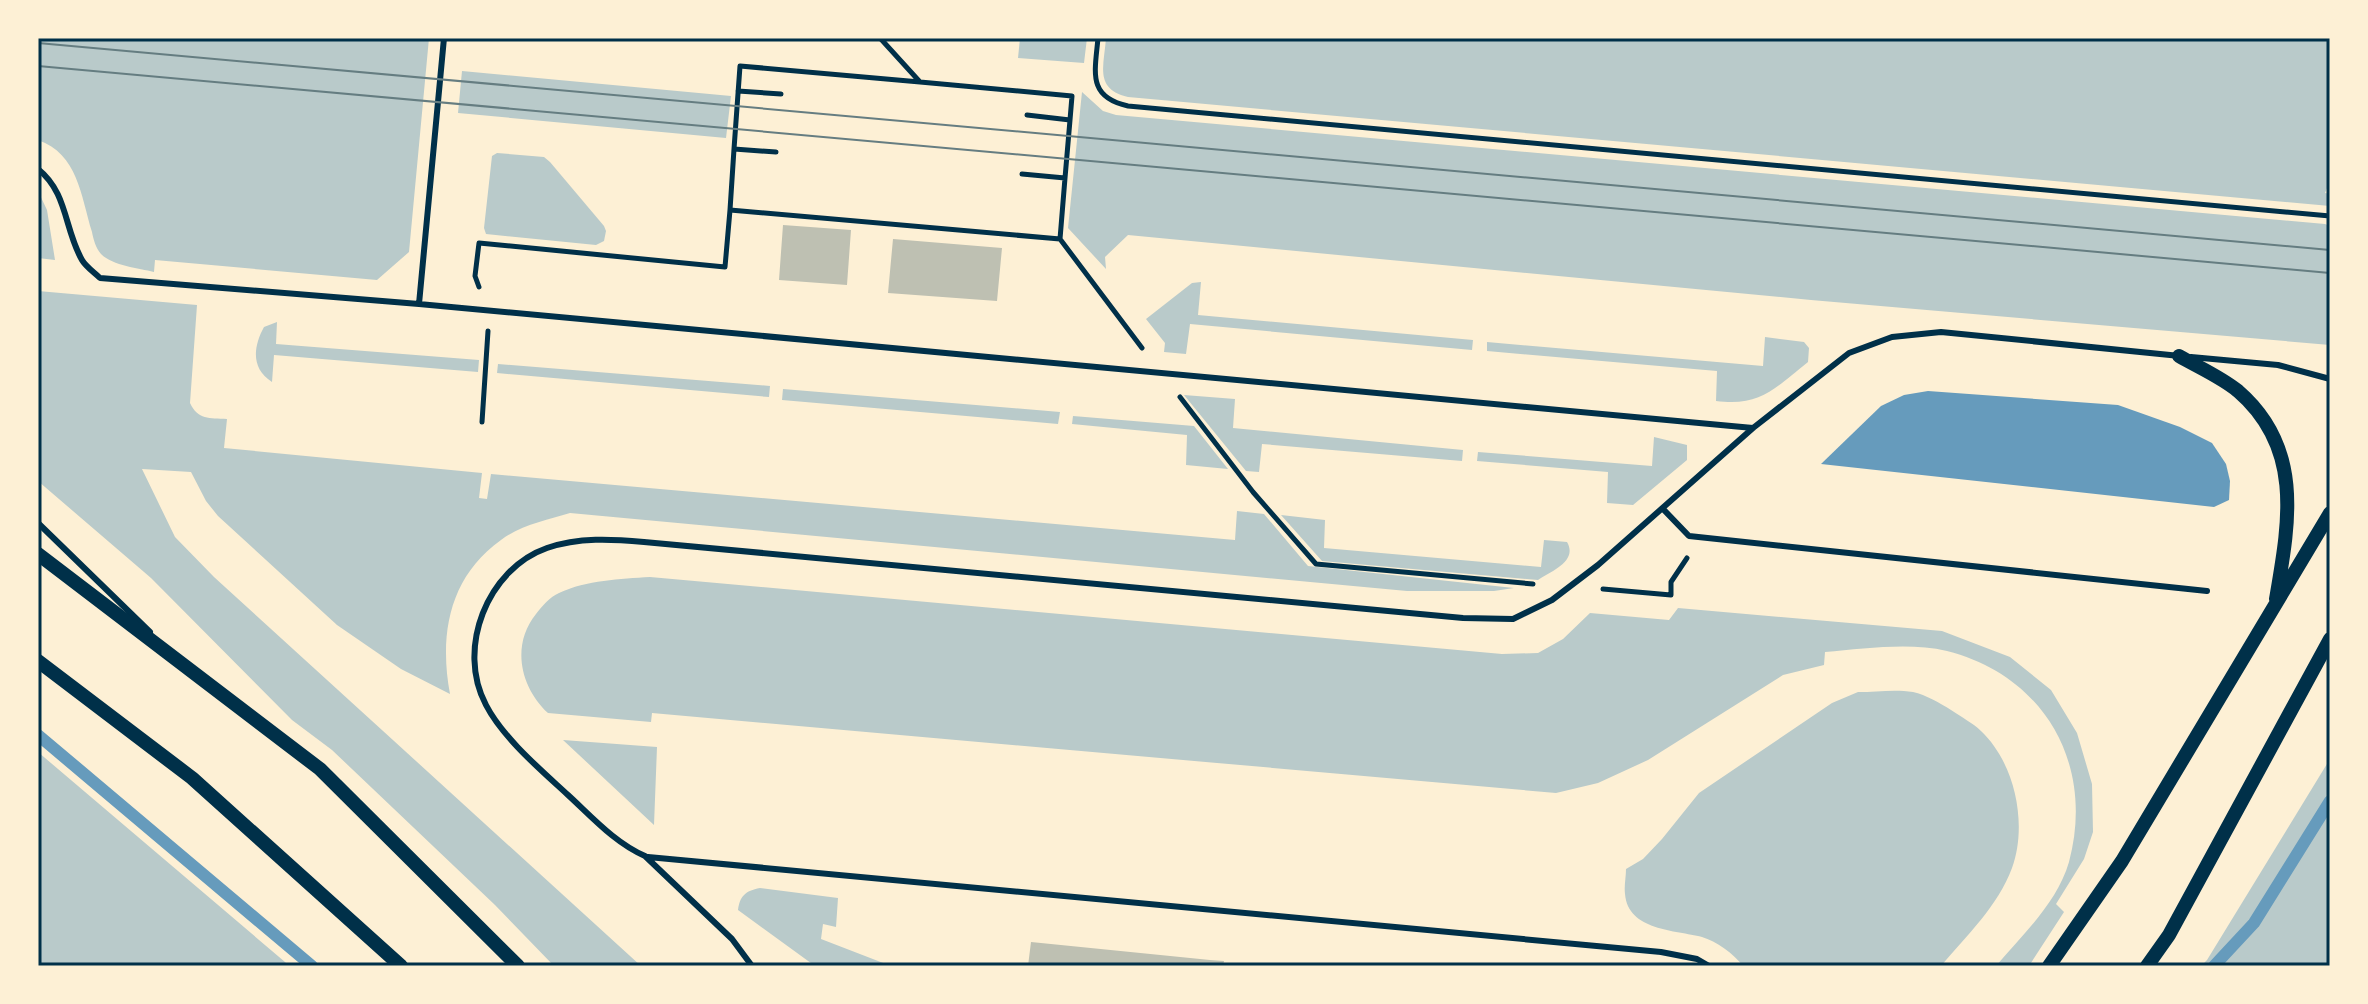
<svg xmlns="http://www.w3.org/2000/svg" width="2368" height="1004" font-family="Jost,sans-serif">
<rect width="100%" height="100%" fill="#fdf0d5"/>
<path fill="#b9caca" d="M38 38H429L409 252 377 280 155 260 154 272C139 268 113 266 101 254 96 249 93 238 92 232 81 196 78 154 38 140Z
M1020 38H1087L1084 63 1018 58Z
M1106 38H2330V181L2325 193 2330 194V206L1128 97C1094 89 1104 66 1106 38Z
M462 71 731 96 726 138 458 113Z
M1082 92 1103 111 1116 115 2325 224 2330 226V345L1811 300 1128 235 1105 257 1106 269 1068 228Z
M497 153 544 157 550 162 604 226 606 231 604 241 596 245 486 234 484 228 492 156Z
M38 191 47 210 55 260 38 258Z
M1201 282 1198 315 1473 340 1472 350 1190 324 1186 354 1164 352 1165 343 1146 319 1192 283Z
M38 291 197 305 190 403C198 420 209 418 227 419L224 448 482 473 479 498 487 499 491 474 1235 540 1237 511 1264 514 1308 566 1514 588 1494 591H1407L570 513C547 520 521 525 501 540 449 577 439 635 450 694L401 669 337 625 218 516 206 501 191 472 142 469 175 537 214 577 641 966H554L495 905 332 750 292 720 151 578 38 481Z
M277 322 276 344 479 360 478 372 274 355 272 382C251 369 253 347 264 327Z
M1765 337 1804 342 1809 348 1808 362C1775 388 1761 407 1716 401L1717 371 1487 351V342L1763 366Z
M498 364 770 386 769 397 497 373Z
M783 389 1060 412 1058 424 782 400Z
M1184 395 1235 399 1233 428 1463 450 1462 461 1262 444 1259 472 1246 471Z
M1073 416 1194 426 1228 469 1186 465 1187 435 1072 424Z
M1654 437 1687 445V460L1633 505 1607 503 1608 472 1477 461 1478 452 1652 466Z
M1281 515 1325 520 1324 548 1541 567 1544 540 1567 542C1578 561 1552 571 1538 580L1322 561Z
M650 577 1502 654 1538 653 1563 639 1590 613 1669 620 1678 608 1942 631 2010 657 2051 690 2077 733 2092 784 2093 832 2084 859 2056 904 2064 912 2029 966H1996C2023 934 2057 903 2069 862 2095 765 2045 676 1947 651 1908 642 1864 649 1825 652L1824 665 1783 675 1648 760 1598 783 1556 793 652 713 651 722 548 713C520 687 511 645 536 614 542 606 550 597 559 593 587 580 620 579 650 577Z
M1858 692C1876 692 1895 689 1913 692 1926 695 1940 703 1951 710 1961 717 1973 723 1981 731 2015 763 2028 824 2012 868 1998 906 1967 935 1941 966H1743C1734 954 1716 941 1702 937 1676 930 1628 931 1625 894 1624 886 1626 877 1626 869L1643 859 1662 839 1699 793 1832 703Z
M563 740 657 747 654 825Z
M38 752 285 962 289 966H38Z
M2330 759V966H2201L2207 960Z
M760 888 838 898 836 927 823 924 821 939 891 966H815L738 910C740 896 745 891 760 888Z"/>
<path fill="#669bbc" d="M1928 391 2118 405 2180 427 2212 443 2226 464 2230 481 2229 500 2214 507 1821 464 1881 406 1904 395Z"/>
<g fill="none" stroke-linecap="round" stroke-linejoin="round">
<path stroke="#669bbc" stroke-width="12" d="M38 735 312 966
M2214 966 2254 923 2330 801"/>
</g>
<path fill="#bec0b2" d="M783 225 851 230 847 285 779 280Z
M893 239 1002 248 997 301 888 293Z
M1031 942 1210 960 1224 961 1223 966H1028Z"/>
<g fill="none" stroke-linecap="round" stroke-linejoin="round">
<path stroke="#003049" stroke-width="5" d="M880 38 920 82 1072 96 1070 120 1027 115
M1098 38C1095 72 1087 97 1128 106L2330 216
M738 91 781 94
M734 149 730 210 1060 239
M776 152 734 149 740 66 920 82
M1022 174 1065 178 1060 239 1142 348
M1065 178 1070 120
M479 287 475 276 479 243 725 267 730 210
M1180 397 1253 492 1316 564 1533 584
M482 422 488 331
M1603 589 1671 595V582L1687 558"/>
<path stroke="#003049" stroke-width="6" d="M38 169C68 193 64 229 82 260 86 267 94 272 100 278L419 304 1753 428
M419 304 444 38
M2191 357 2278 365 2330 379
M1663 509 1689 536 2207 591
M38 523 150 632
M648 857 1661 952 1697 959 1709 966
M752 966 732 939 645 856C615 843 592 817 568 795 541 770 503 738 486 705 456 649 487 569 547 548 579 537 612 539 644 542L1463 618 1513 619 1552 600 1598 565 1753 428 1849 353 1892 337 1941 332 2180 356"/>
<path stroke="#003049" stroke-width="14" d="M2179 356C2198 367 2221 377 2238 391 2304 448 2289 523 2276 599
M38 554 320 769 518 966
M38 661 192 778 401 966
M2049 966 2122 861 2330 513
M2147 966 2169 935 2330 639"/>
<path stroke="#657d81" stroke-width="2" d="M38 43 2330 250
M38 66 2330 273"/>
</g>
<rect width="2368" height="1004" fill="none" stroke="#fdf0d5" stroke-width="80"/>
<rect x="40" y="40" width="2288" height="924" fill="none" stroke="#003049" stroke-width="3"/>
</svg>
